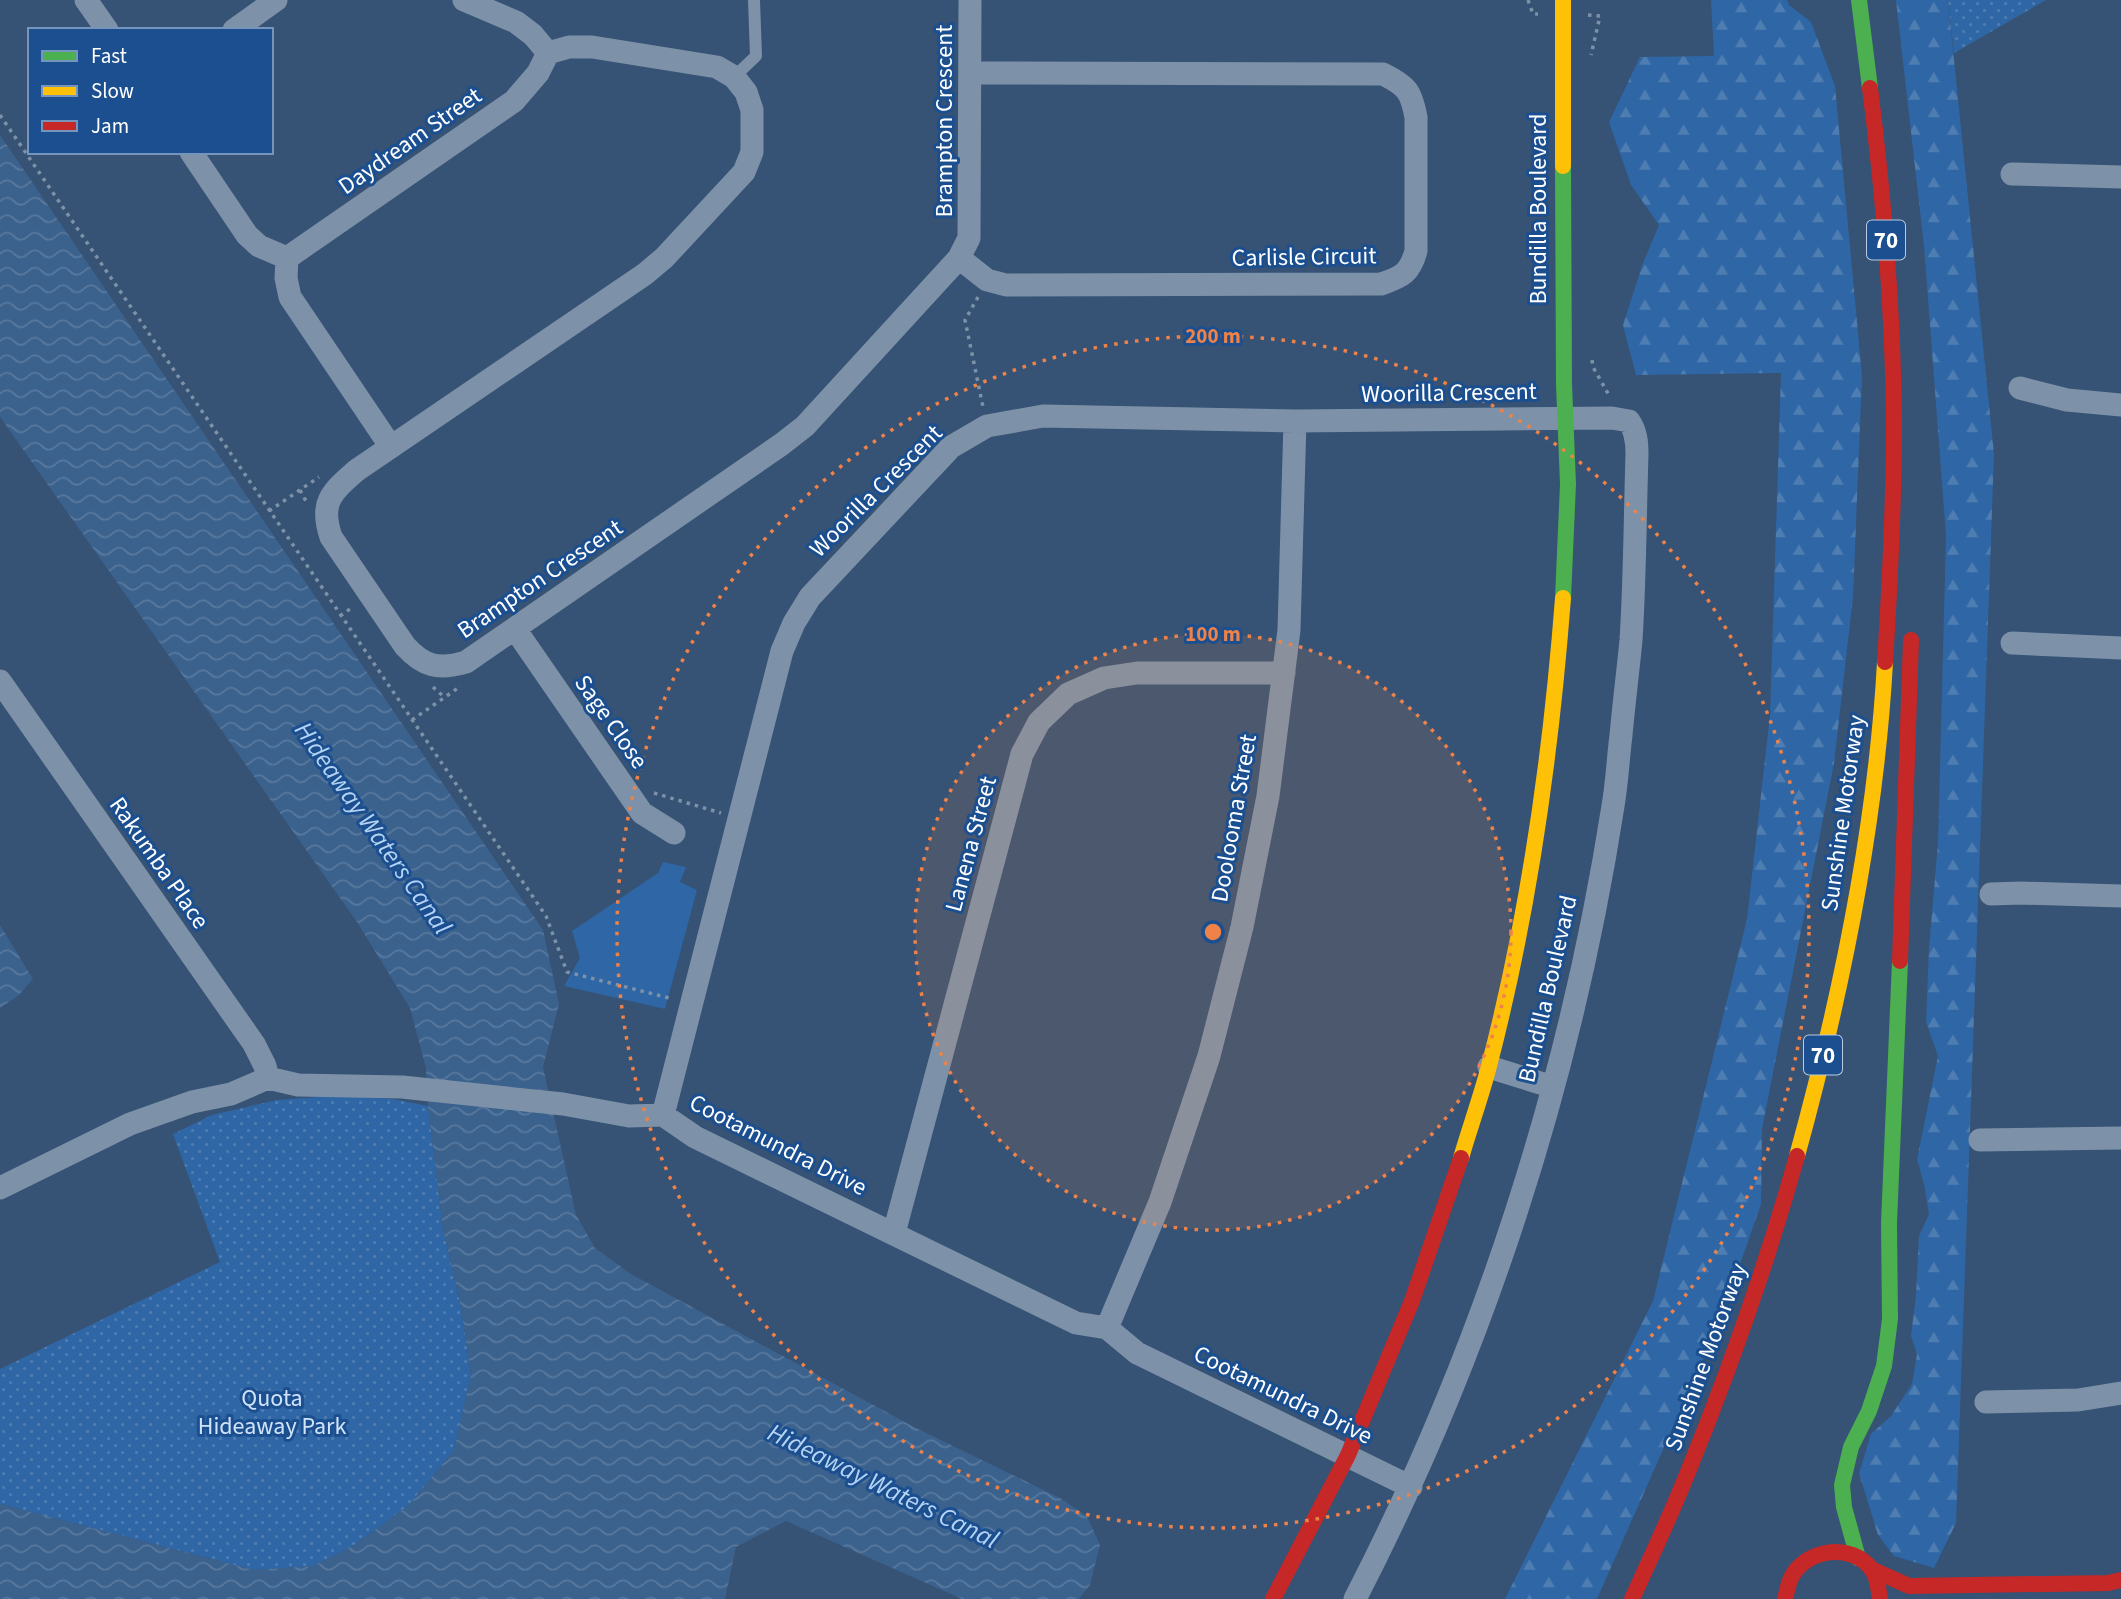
<svg xmlns="http://www.w3.org/2000/svg" width="2121" height="1599" font-family="'Source Sans 3',sans-serif">
<defs>
<pattern id="forest-firs" width="22" height="20" patternUnits="userSpaceOnUse" patternTransform="scale(1.75)"><rect width="22" height="20" fill="#2f66a5"/><path d="M5 1l3.5 6h-7zM16 11l3.5 6h-7z" fill="#4e7db2"/></pattern>
<pattern id="park-dots" width="8" height="8" patternUnits="userSpaceOnUse" patternTransform="scale(1.75)"><rect width="8" height="8" fill="#2f66a5"/><path d="M2 2h.1M6 6h.1" fill="none" stroke="#4e7db2" stroke-width="1.8" stroke-linecap="round"/></pattern>
<pattern id="water-waves" width="16" height="10" patternUnits="userSpaceOnUse" patternTransform="scale(1.75)"><rect width="16" height="10" fill="#3b618d"/><path d="M0 5q4-4 8 0t8 0" fill="none" stroke="#58799e"/></pattern>
</defs>
<rect width="100%" height="100%" fill="#365274"/>
<path fill="#2f66a5" d="M663 862 686 867 680 882 697 890 665 1009 564 986 580 958 572 931 658 873Z"/>
<path fill="url(#forest-firs)" d="M1711 0H1787L1789 5 1811 22 1835 86 1862 376 1853 597 1834 763 1762 1129 1761 1204 1722 1316 1597 1599H1505L1653 1301 1747 919 1770 715 1781 373 1636 375 1623 325 1643 263 1659 225 1631 185 1609 122 1640 57 1714 56Z
M1896 0H1948L1994 454 1956 1523 1934 1568 1894 1556 1878 1535 1859 1473 1871 1434 1891 1416 1912 1384 1917 1354 1911 1336 1916 1295 1919 1236 1929 1214 1924 1184 1917 1159 1938 1056 1926 1022 1929 948 1938 843 1946 536 1924 246Z"/>
<path fill="url(#park-dots)" d="M1948 0H2046L1954 53Z
M332 1096 392 1099 428 1106 443 1229 461 1307 471 1375 454 1450 408 1506 356 1544 314 1566 254 1570 0 1504V1369L220 1262 173 1134 212 1115 277 1100Z"/>
<path fill="url(#water-waves)" d="M0 135 543 930 559 1004 543 1067 576 1215 595 1248 631 1274 914 1427 1060 1498 1087 1516 1100 1545 1090 1585 1079 1599H962L786 1521 736 1547 725 1599H0V1504L254 1570 314 1566 356 1544 408 1506 454 1450 471 1375 461 1307 443 1229 428 1106 426 1068 410 1008 357 922 0 417Z
M0 925 33 979 19 995 0 1008Z"/>
<g fill="none" stroke-linecap="round" stroke-linejoin="round">
<path stroke="#7d92a8" stroke-width="3.5" stroke-dasharray="3.5 5" stroke-linecap="butt" d="M1528 0 1533 14H1538
M1588 15 1600 16 1591 55
M0 115 546 916 567 972 673 999
M978 297 965 320 983 407
M1592 360 1593 367 1610 397
M300 490 307 503
M269 511 319 477
M340 616 353 607
M433 687 444 697
M412 720 461 686
M654 793 721 813"/>
<path stroke="#7d92a8" stroke-width="12" d="M734 77 756 56 754 0"/>
<path stroke="#7d92a8" stroke-width="23" d="M86 0 107 30
M464 0 516 22 533 35 548 53
M234 30 276 0
M548 53 569 47H592L717 67 734 77 746 92 752 110V152L744 172 664 258 645 274 357 470C332 492 319 502 331 537L405 646C424 667 439 670 466 662L782 444 805 426 959 258 969 238 970 0
M191 152 247 235 259 246 287 258 286 278 290 297 391 447
M2012 174 2121 177
M287 258 514 101 538 73 548 53
M959 258 987 280 1006 285 1381 284C1402 277 1410 273 1416 251V117C1411 91 1407 86 1383 74L971 73
M2020 388 2067 400 2121 405
M515 629 642 813 674 833
M2012 643 2121 648
M0 681 254 1044 265 1066 268 1078
M1991 894 2021 893 2121 896
M1489 1067 1553 1087
M663 1115 782 651 794 623 810 597 951 447 987 426 1043 416 1295 421 1612 418 1629 421C1636 431 1637 442 1637 454 1635 516 1635 578 1631 640 1628 671 1624 703 1621 735 1618 759 1617 783 1613 806 1570 1082 1483 1351 1355 1599
M1980 1140 2121 1138
M0 1188 130 1124 192 1102 231 1094 268 1078 298 1085 402 1087 563 1104 629 1116 663 1115 695 1137 1076 1323 1107 1328 1137 1353 1411 1487
M894 1233 1022 754 1039 722 1068 694 1104 678 1137 673H1284
M1107 1328 1160 1202 1209 1056 1242 927 1268 796 1289 630 1295 421
M1986 1402 2078 1400 2121 1393"/>
<path stroke="#4caf50" stroke-width="16" d="M1859 0 1870 88
M1563 598 1568 484 1564 384 1563 166
M1858 1558 1844 1507 1842 1485 1851 1447 1869 1411 1884 1366 1890 1319 1889 1223 1900 961"/>
<path stroke="#ffc107" stroke-width="16" d="M1563 0V166
M1797 1156C1841 996 1876 828 1885 662
M1461 1158C1470 1127 1481 1097 1489 1066 1529 913 1551 755 1563 598"/>
<path stroke="#c62828" stroke-width="16" d="M1870 88C1884 199 1893 310 1894 422 1894 502 1890 582 1885 662
M1900 961 1911 640
M1871 1569 1909 1586 2108 1583 2121 1580
M1273 1599 1348 1455 1412 1301 1461 1158
M1632 1599C1651 1557 1671 1515 1688 1472 1730 1369 1767 1263 1797 1156
M1785 1599C1787 1592 1788 1584 1791 1578 1804 1551 1845 1543 1867 1564 1877 1573 1878 1586 1880 1599"/>
</g>
<circle cx="1213" cy="932" r="298" fill="#ee8249" fill-opacity=".12"/>
<g fill="none" stroke="#ee8249" stroke-width="3.5" stroke-dasharray="3.5 7">
<circle cx="1213" cy="932" r="298"/>
<circle cx="1213" cy="932" r="596"/>
</g>
<g text-anchor="middle" dominant-baseline="central" stroke-width="6" stroke-linejoin="round" paint-order="stroke">
<g fill="#1b4f8f" stroke="#bbcadd" stroke-width="2">
<rect x="1867" y="220.5" width="38" height="39" rx="5"/>
<rect x="1804" y="1035.5" width="38" height="39" rx="5"/>
</g>
<g font-size="23" font-weight="bold" fill="#fff">
<text x="1886" y="240">70</text>
<text x="1823" y="1055">70</text>
</g>
<g font-size="24" fill="#fff" stroke="#1b4f8f">
<text transform="translate(944 121) rotate(-90)">Brampton Crescent</text>
<text transform="translate(410 141) rotate(-35)">Daydream Street</text>
<text transform="translate(1538 209) rotate(-90)">Bundilla Boulevard</text>
<text transform="translate(1304 257) rotate(-1)">Carlisle Circuit</text>
<text transform="translate(1449 393) rotate(-1)">Woorilla Crescent</text>
<text transform="translate(876 491) rotate(-45)">Woorilla Crescent</text>
<text transform="translate(540 579) rotate(-34)">Brampton Crescent</text>
<text transform="translate(611 722) rotate(55)">Sage Close</text>
<text transform="translate(1843 813) rotate(-82)">Sunshine Motorway</text>
<text transform="translate(1234 818) rotate(-80)">Doolooma Street</text>
<text transform="translate(971 844) rotate(-75)">Lanena Street</text>
<text transform="translate(159 863) rotate(55)">Rakumba Place</text>
<text transform="translate(1548 989) rotate(-77)">Bundilla Boulevard</text>
<text transform="translate(778 1145) rotate(27)">Cootamundra Drive</text>
<text transform="translate(1706 1357) rotate(-70)">Sunshine Motorway</text>
<text transform="translate(1283 1395) rotate(26)">Cootamundra Drive</text>
</g>
<g font-size="24" fill="#cfe3fa" stroke="#1b4f8f">
<text x="272" y="1398">Quota<tspan x="272" dy="28">Hideaway Park</tspan></text>
</g>
<g font-size="26" font-style="italic" fill="#b5d3f5" stroke="#1b4f8f">
<text transform="translate(373 828) rotate(55)">Hideaway Waters Canal</text>
<text transform="translate(883 1486) rotate(26)">Hideaway Waters Canal</text>
</g>
</g>
<circle cx="1213" cy="932" r="10" fill="#ee8249" stroke="#1b4f8f" stroke-width="3.5"/>
<g font-size="21" text-anchor="middle" font-weight="bold" fill="#ee8249" stroke="#1b4f8f" stroke-width="6" stroke-linejoin="round" paint-order="stroke">
<text x="1213" y="343">200 m</text>
<text x="1213" y="641">100 m</text>
</g>
<rect x="28" y="28" width="245" height="126" fill="#1b4f8f" stroke="#7695bc" stroke-width="2"/>
<rect x="42" y="51" width="35" height="10" fill="#4caf50" stroke="#7695bc" stroke-width="2"/>
<text x="91" y="63" font-size="21" fill="#ffffff">Fast</text>
<rect x="42" y="86" width="35" height="10" fill="#ffc107" stroke="#7695bc" stroke-width="2"/>
<text x="91" y="98" font-size="21" fill="#ffffff">Slow</text>
<rect x="42" y="121" width="35" height="10" fill="#c62828" stroke="#7695bc" stroke-width="2"/>
<text x="91" y="133" font-size="21" fill="#ffffff">Jam</text>
</svg>
